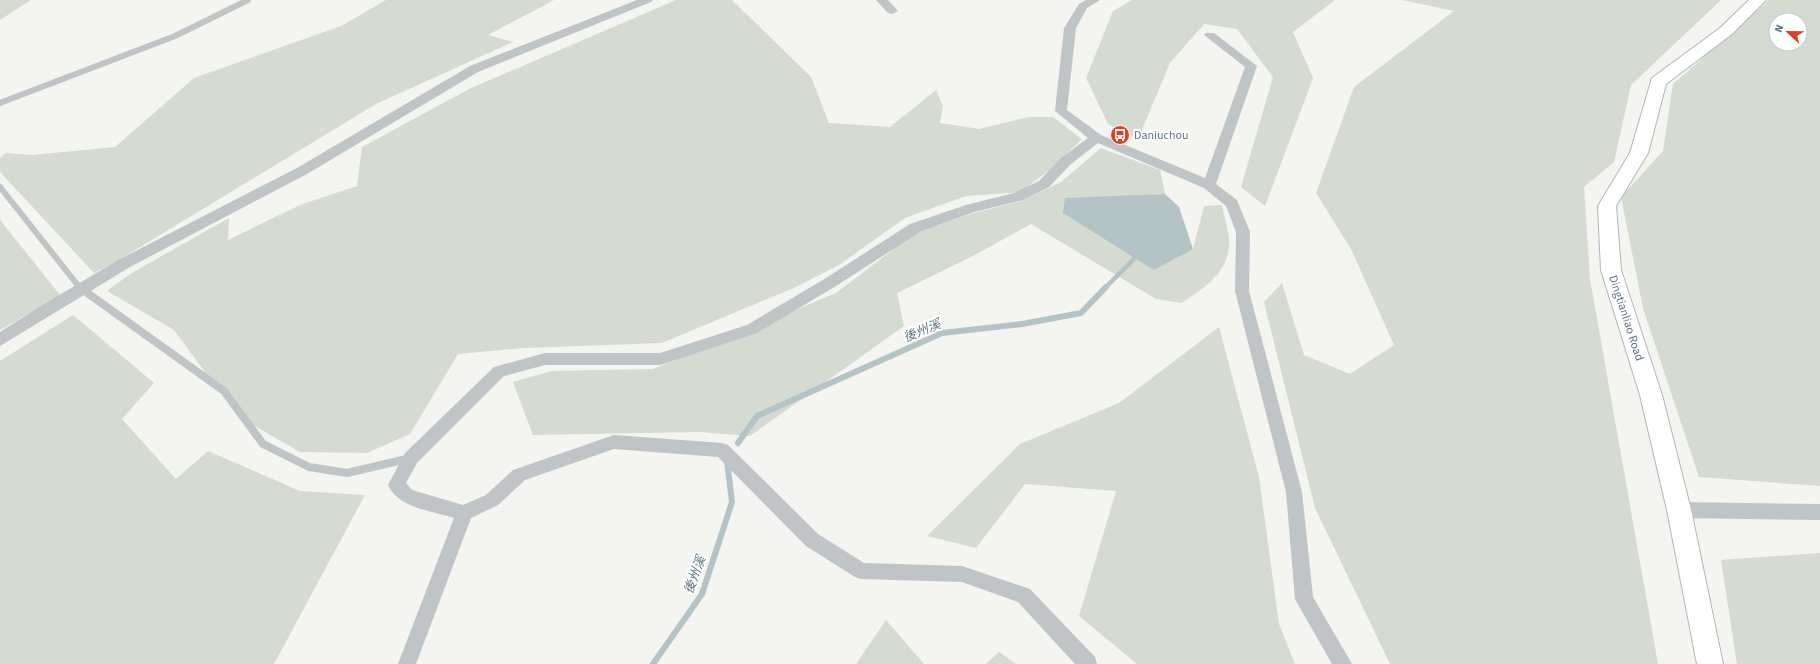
<svg xmlns="http://www.w3.org/2000/svg" width="1820" height="664" font-family="'Source Sans 3','Noto Sans TC',sans-serif">
<rect width="100%" height="100%" fill="#f4f4f0"/>
<path fill="#d5dbd1" fill-rule="evenodd" d="M0 0H31L0 20Z
M386 0H554L488 35 513 42 376 104 112 264 94 273 0 172V158L6 153 32 155 115 147 194 78 341 26Z
M676 0H732L811 77 829 123 890 127 936 90 943 106 940 123 979 129 1028 117H1053L1082 139 1051 169 1020 192 966 196 905 218 839 265 796 287 662 343 524 348 458 354 410 434 367 453 300 452 244 420 205 372 174 330 107 291 130 274 229 218 228 240 300 205 357 186 362 147 469 89Z
M1132 0H1335L1293 32 1313 78 1265 206 1241 187 1273 77 1237 29 1204 24 1170 63 1138 139 1108 124 1086 78 1113 11Z
M1402 0H1721L1631 85 1614 162 1584 187 1590 279 1658 664H1390L1315 508 1264 302 1282 283 1304 355 1350 374 1394 345 1351 249 1316 193 1354 87 1454 11Z
M1769 0H1820V486L1699 477 1643 308 1621 197 1663 151 1673 84ZM1776 20H1800V44H1776Z
M1101 148 1160 170 1165 194 1131 196 1193 249 1204 206 1222 205C1224 216 1228 228 1229 239 1231 271 1205 288 1181 303L1156 299 1031 224 971 257 897 293 904 326 750 436 699 432 533 435 513 382 552 371 653 369 836 293 912 235 970 214 1021 201 1061 182Z
M0 220 60 295 0 330Z
M73 315 154 383 122 419 176 479 208 451 300 491 365 495 274 664H0V361Z
M1219 327 1259 477 1279 624 1295 664H1137L1079 616 1116 491 1025 484 976 548 927 536 1020 444 1119 403Z
M1820 553V664H1737L1721 560Z
M886 620 924 664H856Z
M999 652 1016 664H986Z"/>
<path fill="#b4c3c5" d="M1165 194 1179 207 1193 249 1154 270 1063 213 1065 198Z"/>
<g fill="none" stroke-linecap="round" stroke-linejoin="round">
<path stroke="#b4c3c5" stroke-width="4.5" d="M1105 288 1140 253"/>
<path stroke="#b4c3c5" stroke-width="6" d="M738 443 757 416 942 333 1022 324 1081 313 1106 287
M653 664 702 594 732 502 727 461"/>
<defs>
<path id="secondary" d="M1749 0H1766L1732 34 1666 84 1648 153 1616 206 1621 270 1662 395 1691 510 1723 664H1697L1667 510 1640 395 1601 270 1598 206 1630 153 1652 78 1720 28Z"/>
</defs>
<use href="#secondary" stroke="#b1b7ba" stroke-width="2"/>
<path stroke="#bfc4c6" stroke-width="6" d="M0 103 175 36 248 0
M0 187 80 288"/>
<path stroke="#bfc4c6" stroke-width="8" d="M79 287 224 391 263 444 309 467 347 473 411 458"/>
<path fill="#bfc4c6" fill-rule="evenodd" d="M637 0H653L651 2 478 72 307 174 130 267 0 346V332L34 310 120 259 297 168 470 66Z
M876 0H888L898 11 892 14 888 13Z
M1086 0H1100L1087 8 1076 28 1067 110 1101 135 1205 178 1245 67 1204 35 1206 33H1214L1257 66 1216 184 1237 200 1250 232 1249 291 1302 492 1313 597 1352 664H1332L1295 599 1286 492 1235 291 1236 232 1226 206 1204 188 1098 143 1071 164 1049 187 1023 200 974 212 920 232 836 286 757 333 660 365H545L504 376 417 463 406 483 412 490 463 505 486 495 513 470 614 435 722 443 728 445 818 534 864 563 962 566 1030 589 1095 657 1097 664H1075L1018 602 962 582 861 579 855 577 806 546 718 457 614 449 525 480 498 505 471 518 416 664H398L454 518C432 511 398 508 388 485L405 453 494 367 545 353H660L747 325 826 278 910 224 966 205 1014 193 1039 181 1061 158 1088 138 1055 111 1064 28 1079 4Z
M1679 502 1820 504V520L1679 518 1673 515 1670 510 1673 505Z"/>
<use href="#secondary" fill="#fff" fill-rule="evenodd"/>
</g>
<defs>
<symbol id="bus-disc" viewBox="-11 -11 22 22"><circle r="9.5" fill="#df3f24" stroke="#fff"/><path d="M-5-6H5V4H4V6H2V4H-2V6H-4V4H-5ZM-3.5-4V0h7V-4ZM-3.5 1.2v1.5H-2V1.2ZM2 1.2v1.5H3.5V1.2Z" fill="#fff"/></symbol>
</defs>
<g fill-rule="evenodd">
<use href="#bus-disc" x="1109" y="124" width="22" height="22"/>
</g>
<g text-anchor="middle" dominant-baseline="central" stroke-width="4" stroke-linejoin="round" paint-order="stroke">
<g font-size="12" fill="#637680" stroke="#fff" text-anchor="start">
<text x="1134" y="135">Daniuchou</text>
</g>
<g font-size="12" fill="#637680" stroke="#fff">
<text transform="translate(1626 318) rotate(72)">Dingtianliao Road</text>
</g>
<g font-size="13" font-style="italic" fill="#5f787e" stroke="#fff">
<text transform="translate(922 331) rotate(-22)">後州溪</text>
<text transform="translate(695 575) rotate(-69)">後州溪</text>
</g>
</g>
<g transform="translate(1788 32) rotate(292)"><circle r="19" fill="#ffffff" stroke="#c1c8cc"/>
<path d="M0-3L7 15L0 10L-7 15Z" fill="#df3f24"/>
<text y="-6" font-size="11" font-weight="bold" text-anchor="middle" fill="#637680">N</text>
</g>
</svg>
